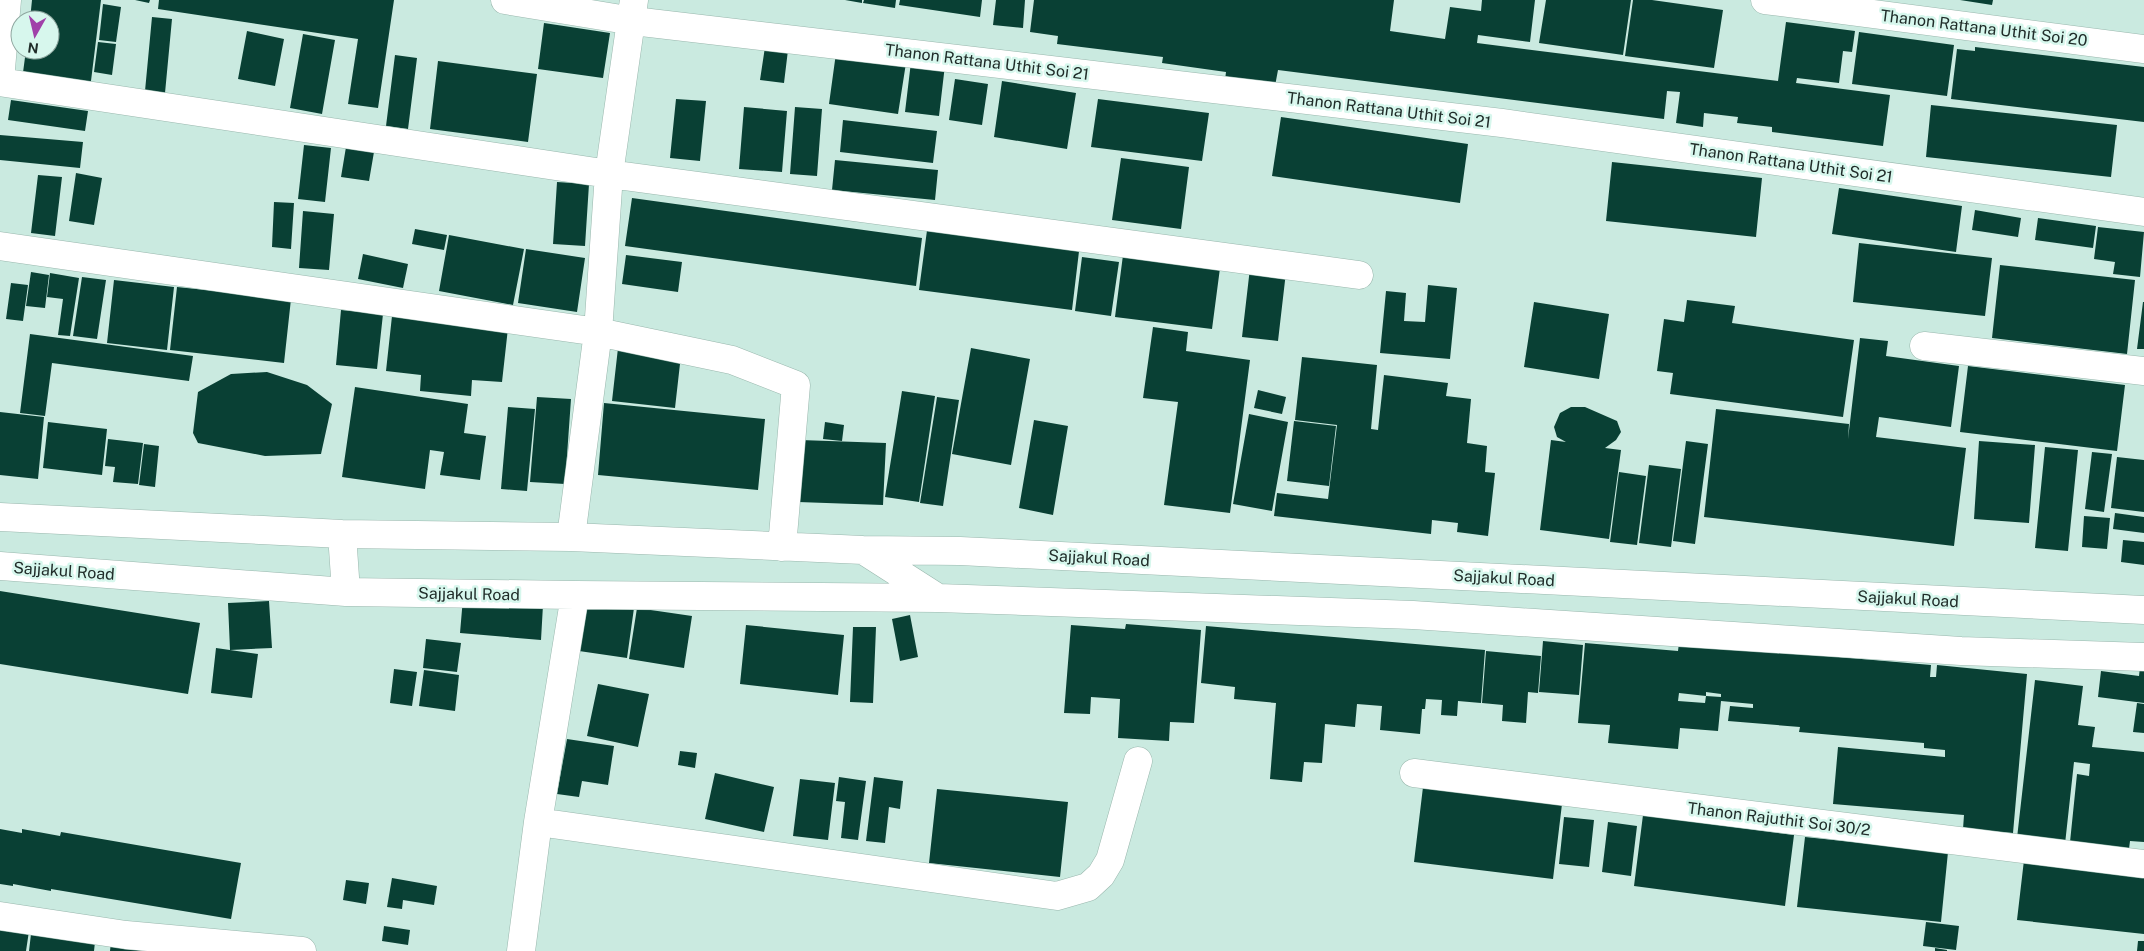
<svg xmlns="http://www.w3.org/2000/svg" width="2144" height="951" font-family="'Public Sans',sans-serif">
<rect width="100%" height="100%" fill="#caeae0"/>
<path fill="#094034" fill-rule="evenodd" d="M32 0H101L90 89 22 80 26 50H50V20H30Z
M135 0H150L149 3Z
M159 0H394L378 108 348 104 358 39 158 9Z
M845 0H862V3Z
M864 0H896L895 8 863 3Z
M900 0H982L980 17 899 5Z
M996 0H1025L1023 28 993 25Z
M1034 0H1394L1390 31 1445 39 1450 7 1481 11 1482 0H1535L1530 42 1478 35 1477 43 1778 81 1786 22 1855 31 1852 52 1843 51 1839 83 1797 78 1796 83 1890 95 1883 146 1772 132V127L1737 123 1738 117 1704 113 1703 127 1676 123 1680 92 1667 91 1664 119 1278 70 1275 86 1225 80 1226 72 1162 63 1163 57 1057 44 1058 36 1030 32Z
M1546 0H1631L1623 55 1539 43Z
M1633 0H1652L1723 10 1714 68 1625 56Z
M1960 0H1993L1992 5Z
M103 4 121 7 116 42 99 40Z
M152 17 172 19 165 93 145 91Z
M544 23 610 33 603 78 538 69Z
M247 31 284 39 275 86 238 79Z
M1859 32 1954 45 1947 96 1852 84Z
M303 34 335 40 322 114 290 108Z
M98 42 116 44 112 75 94 72Z
M765 47 788 50 784 83 760 80Z
M1975 47 2144 67V122L1951 99 1957 49 1975 51Z
M836 53 906 63 898 114 829 104Z
M395 55 417 58 408 129 386 126Z
M438 61 537 74 528 142 430 129Z
M911 62 945 65 939 116 905 112Z
M955 79 988 84 982 125 949 120Z
M1002 81 1076 93 1067 149 994 137Z
M676 99 706 101 700 161 670 158Z
M1098 99 1209 113 1202 161 1091 147Z
M11 100 88 111 85 131 8 120Z
M1931 105 2117 125 2111 177 1926 157Z
M744 107 787 111 782 172 739 169Z
M795 107 822 109 817 176 790 174Z
M1281 117 1468 144 1460 203 1272 176Z
M843 120 937 131 933 163 840 152Z
M0 135 83 142 80 168 0 160Z
M304 145 331 148 325 202 298 199Z
M346 147 374 152 369 181 341 177Z
M1121 158 1189 167 1181 229 1112 220Z
M835 160 938 170 935 200 832 190Z
M1612 162 1762 178 1756 237 1606 221Z
M76 173 102 178 94 225 69 221Z
M38 175 62 177 55 236 31 233Z
M557 182 589 184 585 246 553 244Z
M1839 188 1962 206 1956 252 1832 234Z
M632 198 922 238 916 286 625 246Z
M274 202 294 203 291 249 272 247Z
M1975 210 2021 218 2018 237 1972 230Z
M303 211 334 214 329 270 299 268Z
M2038 218 2096 226 2093 248 2035 240Z
M928 223 1080 243 1072 310 919 290Z
M2098 227 2144 232 2140 277 2113 274 2115 262 2094 259Z
M415 229 447 235 444 250 412 244Z
M449 235 524 249 513 305 439 291Z
M1859 243 1992 258 1985 316 1853 302Z
M526 249 585 258 577 312 518 303Z
M363 254 408 264 403 288 358 279Z
M626 255 682 262 678 292 622 284Z
M1123 255 1220 268 1212 329 1115 317Z
M1082 257 1119 262 1111 316 1075 311Z
M2000 265 2135 280 2127 354 1992 338Z
M1250 268 1286 272 1278 341 1242 337Z
M31 272 49 275 45 308 26 306Z
M50 273 79 278 70 336 58 335 63 299 47 297Z
M82 277 106 280 97 339 73 336Z
M114 280 174 287 167 350 107 343Z
M11 283 28 285 23 321 6 319Z
M1428 285 1457 288 1450 359 1380 353 1386 291 1406 293 1404 321 1425 322Z
M177 287 291 299 284 363 170 350Z
M1687 300 1735 306 1732 323 1854 340 1843 417 1670 394 1673 373 1657 371 1664 319 1684 322Z
M1534 302 1609 314 1599 379 1524 367Z
M2143 302H2144V349H2137Z
M341 310 383 314 377 369 336 365Z
M392 316 508 328 502 382 472 380 471 396 420 391 421 375 386 371Z
M1153 327 1188 332 1186 351 1250 360 1230 513 1164 505 1178 402 1143 398Z
M30 334 193 356 189 381 52 363 45 416 20 413Z
M1860 338 1888 341 1886 356 1959 366 1951 427 1879 417 1876 437 1966 448 1954 546 1704 517 1716 409 1849 424 1848 439Z
M618 348 681 355 675 408 612 401Z
M971 348 1030 359 1011 465 952 454Z
M1302 357 1377 365 1371 429 1378 430 1384 375 1448 383 1446 396 1471 399 1467 443 1487 446 1485 472 1495 473 1488 536 1457 532 1458 523 1432 520 1431 534 1274 516 1277 493 1328 499 1337 425 1295 420Z
M1968 366 2125 385 2117 451 1960 432Z
M267 372 307 385 332 404 321 454 265 456 198 443 193 433 198 392 231 374Z
M355 387 468 404 464 433 486 436 480 480 440 475 444 452 430 450 425 489 342 477Z
M1258 390 1286 397 1282 414 1254 408Z
M902 391 935 396 919 502 885 497Z
M537 397 571 399 565 484 530 482Z
M937 397 959 400 943 506 920 503Z
M604 403 765 419 758 490 598 475Z
M508 407 535 409 527 491 501 489Z
M1571 407H1585L1617 421 1621 432 1616 440 1605 448 1621 450 1609 539 1540 530 1551 440 1566 442 1557 437 1554 427 1560 413Z
M0 412 44 417 38 479 0 475Z
M1249 414 1288 422 1272 511 1233 504Z
M1034 420 1068 426 1053 515 1019 508Z
M1294 421 1336 426 1329 486 1287 481Z
M48 422 107 429 102 475 43 468Z
M825 422 844 425 842 441 823 439Z
M108 439 143 443 138 484 113 482 115 467 105 466Z
M800 440 886 443 883 505 798 502Z
M1686 441 1708 444 1695 544 1673 541Z
M1979 441 2035 445 2029 523 1974 519Z
M144 444 159 446 155 487 139 485Z
M2045 447 2078 450 2068 551 2035 548Z
M2092 452 2112 454 2104 512 2085 509Z
M2117 457 2144 460V512L2111 508Z
M1649 465 1681 469 1671 547 1639 543Z
M1619 472 1646 476 1637 545 1610 542Z
M2115 513 2144 517V533L2113 529Z
M2084 516 2110 518 2107 549 2082 547Z
M2123 540 2144 542V565L2121 562Z
M0 591 200 623 188 694 0 664Z
M463 598 543 605 541 640 460 633Z
M269 601 272 648 230 650 228 603Z
M586 601 634 608 627 658 579 651Z
M637 608 692 616 684 668 629 659Z
M910 615 918 657 900 661 892 619Z
M1126 624 1201 630 1194 723 1170 722 1169 741 1118 738 1120 699 1091 697 1090 714 1064 713 1071 625 1125 629Z
M746 625 844 635 838 695 740 684Z
M1206 626 1485 650 1481 703 1458 701 1457 716 1441 715 1442 700 1426 699 1425 709H1422L1420 734 1380 730 1382 706 1357 704 1355 727 1325 724 1322 763 1304 762 1302 782 1270 779 1276 703 1234 699 1235 687 1201 683Z
M853 627H876L873 703 850 702Z
M426 639 461 643 457 672 423 668Z
M1543 641 1583 645 1579 695 1539 692Z
M1585 643 1678 651 1679 643 1931 665 1930 677H1936L1937 665 2027 674 2013 833 1963 829 1964 815 1833 804 1838 747 1945 757V750L1924 748V743L1799 732 1800 727 1728 721 1730 706 1753 708V704L1721 701 1718 731 1680 728 1678 749 1608 743 1610 725 1578 723ZM1706 692 1721 694V697L1706 696 1705 703 1678 701 1679 693 1706 696Z
M216 648 258 654 252 698 211 693Z
M1486 651 1541 656 1538 693 1528 692 1526 723 1502 721 1503 705 1482 703Z
M2140 667H2144V703L2098 697 2101 671 2139 676Z
M394 669 417 672 412 706 390 703Z
M424 670 459 675 455 711 419 706Z
M2035 680 2083 686 2078 725 2095 727 2092 747 2144 752V842L2130 841 2129 849 2070 842 2077 774 2089 776 2090 764 2074 762 2065 844 2017 838Z
M598 684 649 694 638 747 587 736Z
M2137 703 2144 704V733L2133 732Z
M567 739 614 746 608 785 582 781 579 797 557 794Z
M680 751 697 753 695 768 678 765Z
M715 773 774 787 764 832 705 819Z
M839 777 866 781 858 840 841 838 845 802 836 801Z
M874 777 903 781 900 809 889 807 885 843 866 841Z
M800 779 835 783 828 840 793 836Z
M1423 787 1562 804 1553 879 1414 862Z
M937 789 1068 802 1060 877 929 863Z
M1643 815 1794 835 1785 906 1634 886Z
M1564 817 1594 820 1589 867 1559 864Z
M1608 822 1637 826 1631 876 1602 872Z
M0 829 22 833V829L60 836 61 832 241 863 231 919 51 889V891L13 884V886L0 884Z
M1805 837 1948 852 1941 922 1797 907Z
M2024 860 2144 873V934L2017 920Z
M392 878 437 886 434 905 403 900 402 909 387 907Z
M346 880 369 883 366 904 343 900Z
M1926 922 1959 926 1956 950 1923 946Z
M384 926 410 930 408 945 382 941Z
M0 928 29 931 26 951H0Z
M31 934 95 942 94 951H29Z
M2138 941H2144V951H2137Z
M111 942 178 951H110Z
M1935 948 1947 950V951H1935Z"/>
<g fill="none" stroke-linecap="round" stroke-linejoin="round">
<defs>
<path id="minor" d="M505 0 633 21 1502 123 2144 212
M1765 0 2144 49
M0 80 7 0
M0 82 609 174 1359 275
M0 246 598 332 732 360 796 385 782 547
M1924 346 2144 371
M0 517 342 534 571 537 863 550 960 551 2144 610
M342 534 346 592
M571 537 598 332 609 174 634 0
M863 550 938 598
M0 566 346 592 575 595 938 598 1413 615 1961 651 2144 657
M1414 773 2144 864
M538 822 1057 896 1088 887 1101 875 1110 860 1138 761
M0 916 126 935 302 951
M521 951 538 822 575 595"/>
</defs>
<use href="#minor" stroke="#99b7ad" stroke-width="29"/>
<use href="#minor" stroke="#fff" stroke-width="28"/>
</g>
<g text-anchor="middle" dominant-baseline="central" stroke-width="5" stroke-linejoin="round" paint-order="stroke">
<g font-size="16" fill="#202c29" stroke="#d7f7ed">
<text transform="translate(1984 28) rotate(7)">Thanon Rattana Uthit Soi 20</text>
<text transform="translate(987 62) rotate(7)">Thanon Rattana Uthit Soi 21</text>
<text transform="translate(1389 110) rotate(7)">Thanon Rattana Uthit Soi 21</text>
<text transform="translate(1791 163) rotate(8)">Thanon Rattana Uthit Soi 21</text>
<text transform="translate(1099 558) rotate(3)">Sajjakul Road</text>
<text transform="translate(64 571) rotate(4)">Sajjakul Road</text>
<text transform="translate(1504 578) rotate(3)">Sajjakul Road</text>
<text transform="translate(469 594) rotate(1)">Sajjakul Road</text>
<text transform="translate(1908 599) rotate(3)">Sajjakul Road</text>
<text transform="translate(1779 819) rotate(7)">Thanon Rajuthit Soi 30/2</text>
</g>
</g>
<g transform="translate(35 35) rotate(188)"><circle r="24" fill="#d7f7ed" stroke="#8ea69f"/>
<path d="M0-4L9 19L0 12L-9 19Z" fill="#a041a9"/>
<text y="-8" font-size="14" font-weight="bold" text-anchor="middle" fill="#202c29">N</text>
</g>
</svg>
